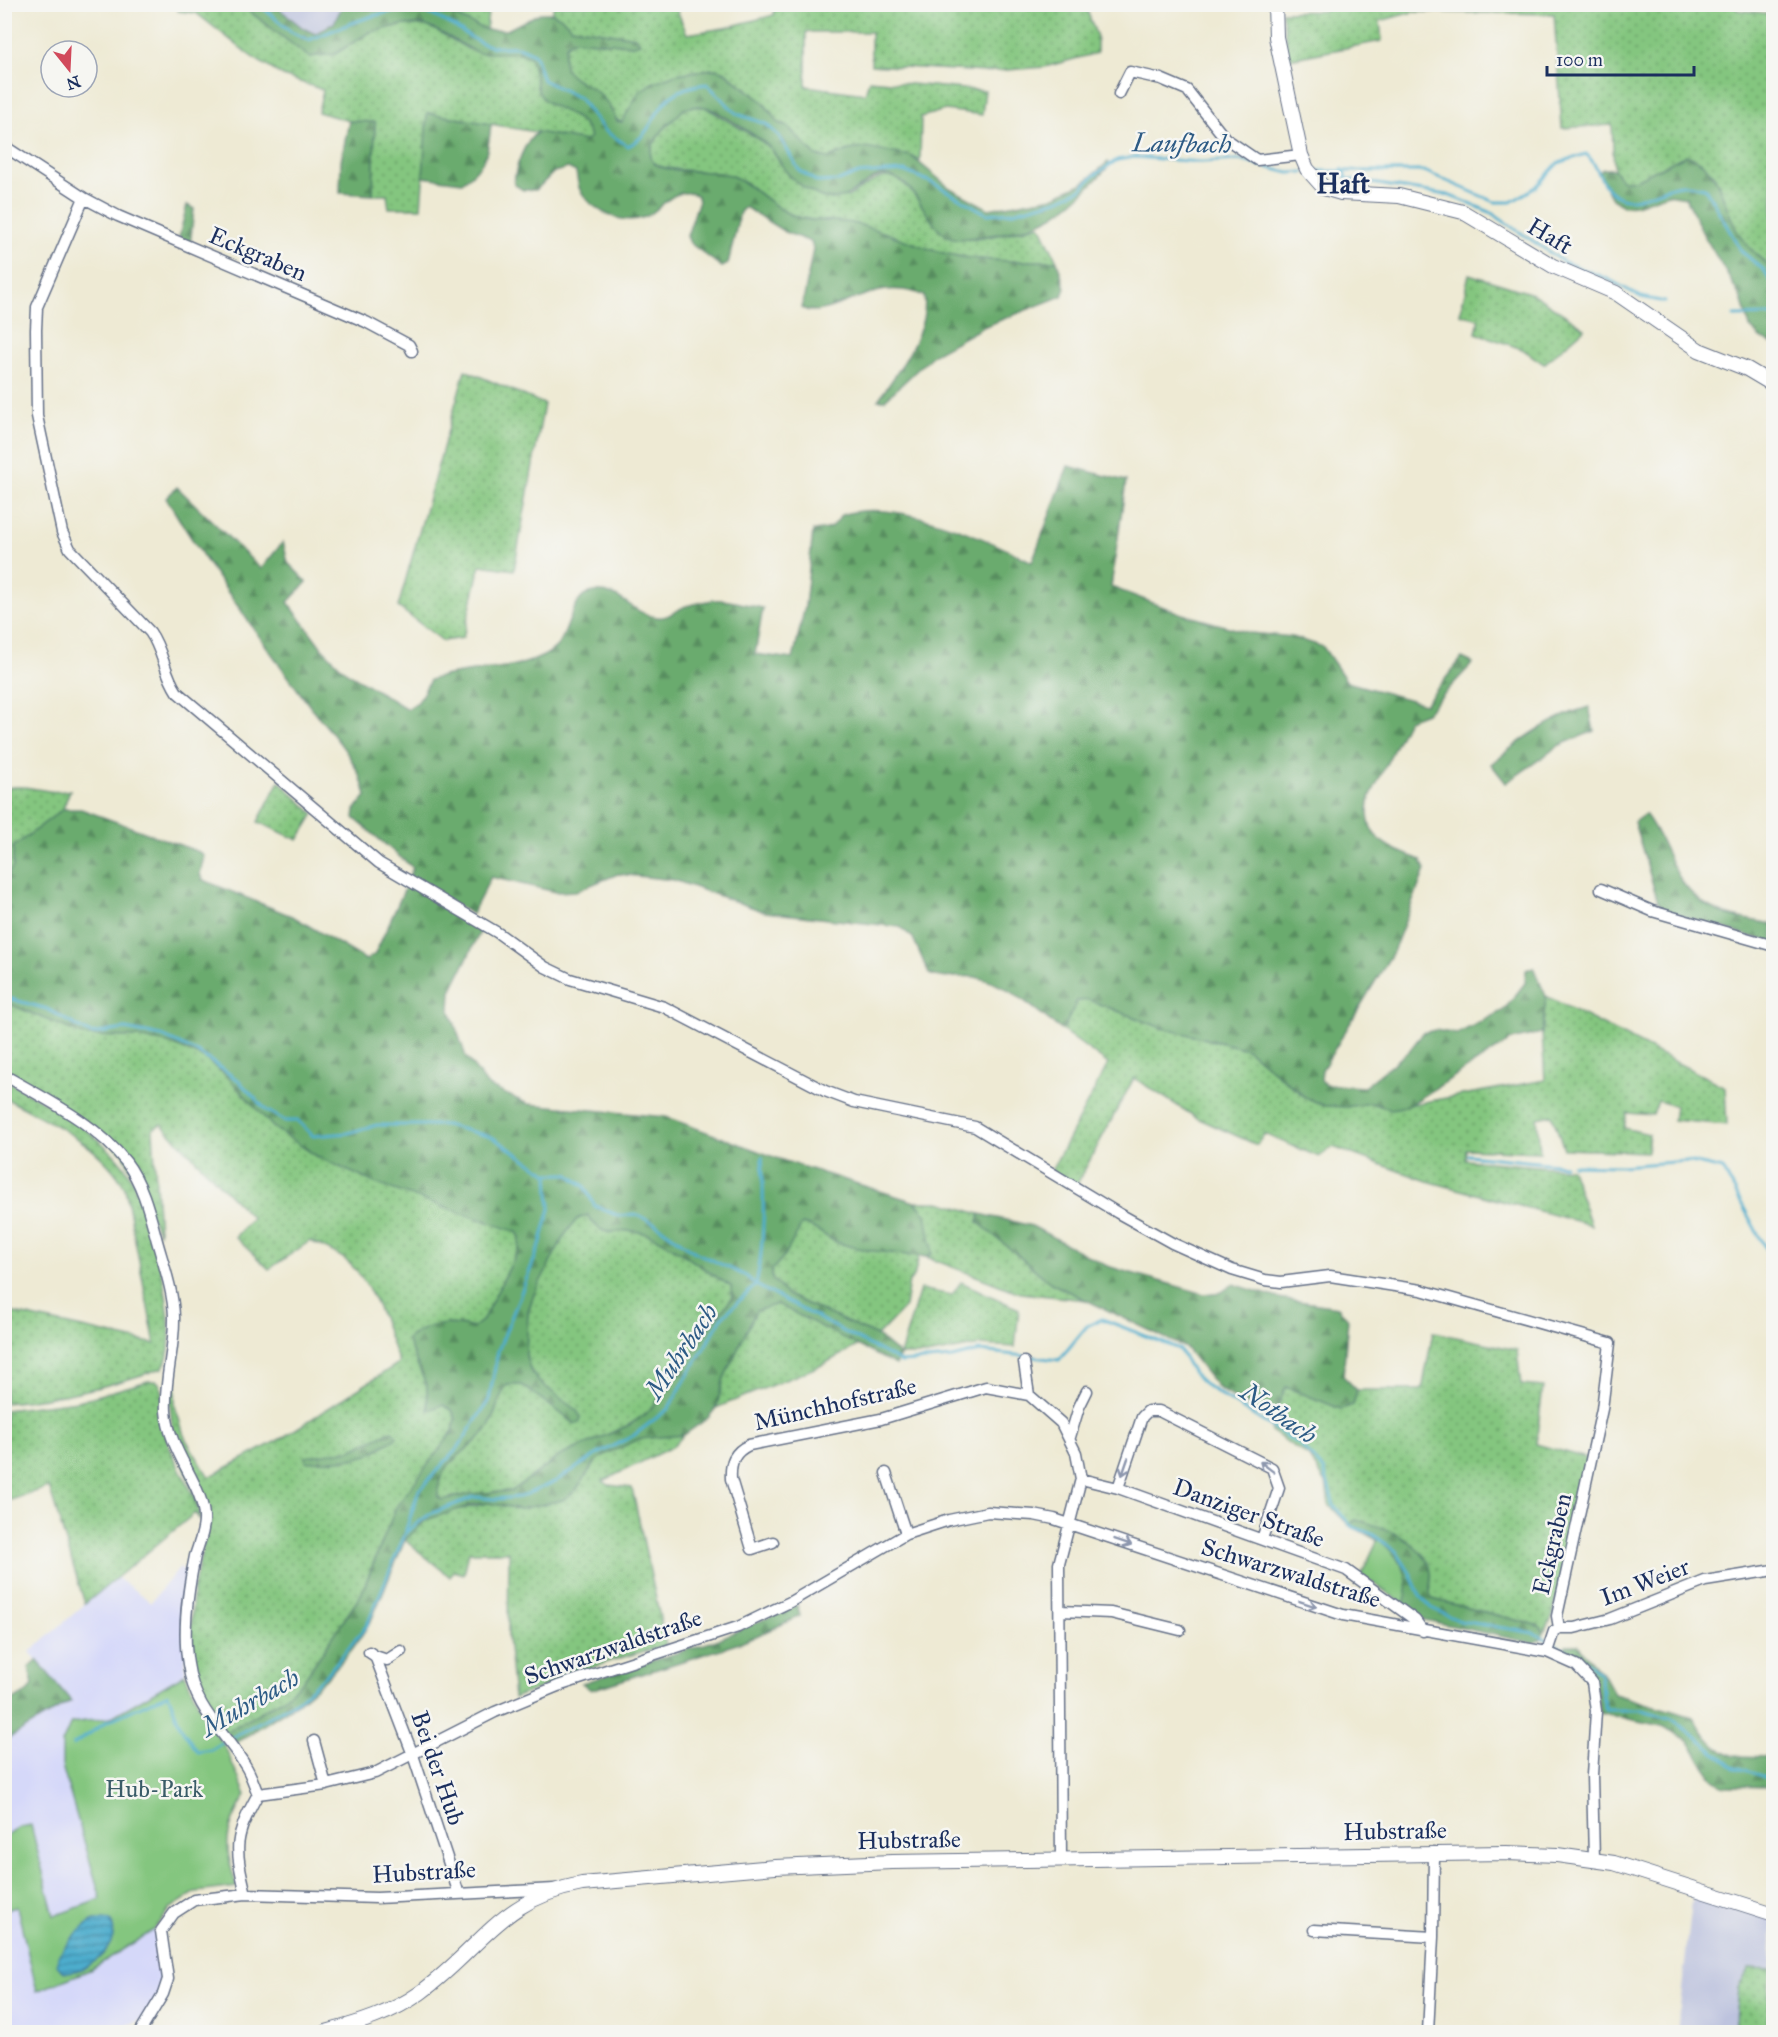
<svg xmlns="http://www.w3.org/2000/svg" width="1778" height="2037" font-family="'IM FELL Great Primer',serif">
<defs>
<pattern id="grass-dots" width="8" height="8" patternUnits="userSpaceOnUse" patternTransform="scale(1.5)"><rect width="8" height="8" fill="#84c67f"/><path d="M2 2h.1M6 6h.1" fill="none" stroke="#6ba16b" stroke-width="1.8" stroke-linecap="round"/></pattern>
<pattern id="forest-firs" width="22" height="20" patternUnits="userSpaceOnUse" patternTransform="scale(1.5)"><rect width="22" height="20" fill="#6bab6e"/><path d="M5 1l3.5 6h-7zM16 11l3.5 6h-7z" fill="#578c5e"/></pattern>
<pattern id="water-rules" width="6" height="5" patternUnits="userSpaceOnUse" patternTransform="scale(1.5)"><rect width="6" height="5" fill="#4eadcd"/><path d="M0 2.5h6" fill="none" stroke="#408daa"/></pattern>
</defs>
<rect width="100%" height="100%" fill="#f6f6f2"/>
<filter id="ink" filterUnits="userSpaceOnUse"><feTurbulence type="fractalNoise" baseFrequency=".0167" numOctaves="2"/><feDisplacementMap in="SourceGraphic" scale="12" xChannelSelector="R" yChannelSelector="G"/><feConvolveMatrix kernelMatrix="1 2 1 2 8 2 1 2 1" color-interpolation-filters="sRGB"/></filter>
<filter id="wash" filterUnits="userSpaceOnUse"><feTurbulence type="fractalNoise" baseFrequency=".008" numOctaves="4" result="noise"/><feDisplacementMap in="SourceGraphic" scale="24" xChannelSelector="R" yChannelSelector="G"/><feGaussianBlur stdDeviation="1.35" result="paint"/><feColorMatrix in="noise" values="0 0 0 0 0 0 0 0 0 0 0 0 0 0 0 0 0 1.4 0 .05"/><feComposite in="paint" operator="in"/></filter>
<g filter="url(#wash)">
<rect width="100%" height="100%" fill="#eeead4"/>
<path fill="#d5d8f9" d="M180 1567 189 1575 185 1674 110 1718 71 1723 62 1743V1766L101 1899 54 1917 31 1825 20 1827 5 1838V1741L70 1700 30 1652 116 1577 151 1602Z
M17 1907 37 1991 92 1969 154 1930 165 1972 164 1989 141 2020 120 2028 86 2032H5L4 1910Z"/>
<path fill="#bdc3de" d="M274 5H343L334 23 315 34 303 28Z
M1693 1893 1773 1919 1771 1969 1749 1968 1738 1988 1734 2032H1677Z"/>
<path fill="url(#grass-dots)" stroke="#507a6e" stroke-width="1.5" d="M1346 4H1735L1737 10 1773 14V271L1749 247 1736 230 1714 174 1686 155 1636 180H1621L1614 169 1612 125 1562 128 1554 14 1413 12 1380 21 1382 41 1289 59 1282 12 1322 11Z
M179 5H241L309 57 335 54 370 32 403 25H424L436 30 468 49 520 53 530 57C535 69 535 86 539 93 549 112 583 109 590 138L586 141 428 113 421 208H389L387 195H373L375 122 349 121 318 112 323 90 283 76 252 57 196 13 178 11Z
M431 5H489L486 30Z
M554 5H675L687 34 724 28 774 15V5H1085L1097 37V53L1045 67 985 72 871 65V32H806V86L865 94 869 80 985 91 982 115 945 110 921 117 920 161 911 156 849 150 829 158 816 156 787 126 779 123 763 102 724 71 713 69 676 74 639 93 622 123 617 120C612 111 607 100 598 93 578 77 557 78 566 45L574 40 633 45 639 43 635 37 571 27 562 18 552 13Z
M688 107H705L755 137 770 148 791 178 848 197C896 164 898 172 930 217 935 222 939 231 945 234 964 246 1019 231 1040 225L1057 261C1023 261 986 262 953 255 918 249 886 232 853 224 831 218 813 224 790 214 769 205 751 182 729 175 712 170 663 172 654 163 640 149 676 113 688 107Z
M1469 274 1533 294 1585 328 1544 364 1522 349 1476 333 1479 319 1460 314Z
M465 370 544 404 514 570 480 565 463 638 443 641 398 607Z
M279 781 314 814 298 840 258 822Z
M4 785 7 788C30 783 48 796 70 790L63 809 13 847V867L5 879Z
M1546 996 1725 1087 1727 1125 1673 1120 1675 1106 1658 1101 1653 1115 1627 1113 1624 1128 1649 1134 1647 1152 1564 1149 1552 1115 1537 1118 1540 1152 1466 1149 1465 1160 1571 1169 1591 1225 1427 1181 1333 1147 1319 1157 1264 1134 1257 1145 1197 1118 1134 1078 1076 1186 1051 1171 1108 1064 1059 1028 1064 1027 1077 1001 1089 1000 1162 1028 1247 1049 1305 1097 1346 1107 1370 1103 1391 1108 1545 1080 1542 1033Z
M4 1002 86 1036 138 1037 172 1044 204 1058 227 1076 274 1128 517 1232 520 1237 519 1249 482 1321 473 1328C449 1321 428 1323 407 1339L427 1387 428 1410 443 1405 452 1410 456 1420 453 1431 378 1551 361 1595 303 1681 281 1700 223 1734 203 1695 190 1654 193 1590 207 1529 173 1435 169 1395 177 1334 175 1406 185 1438 209 1477 282 1438 399 1363C386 1330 375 1287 348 1262 338 1253 322 1247 310 1241L269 1269 235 1237 252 1218 161 1124 153 1129 159 1234 123 1153 5 1071Z
M4 1079C45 1104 93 1127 123 1165 145 1193 187 1340 162 1368 110 1387 59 1398 5 1403V1311L155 1344 125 1188C99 1142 49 1122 5 1098Z
M915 1202H940L980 1214 978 1222 1051 1283 1086 1300 1020 1293 926 1257 932 1254 920 1207Z
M588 1215C606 1244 614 1226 640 1232 667 1238 705 1272 731 1286L733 1296 730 1301 709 1327 673 1382 646 1414 629 1425 560 1456 512 1491 470 1494 442 1500 438 1497C436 1459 470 1454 488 1428 497 1415 497 1397 507 1385H522L574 1423 577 1411C562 1399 538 1387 530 1369 523 1353 525 1326 529 1310 533 1291 562 1234 576 1220 579 1218 584 1217 588 1215Z
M801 1224C816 1226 826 1239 839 1243 865 1251 892 1253 919 1256L914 1277 909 1282 905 1307 877 1336 787 1295 772 1279V1269L785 1255Z
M961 1282 1019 1309 1015 1347 980 1345 926 1355H900L920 1289 952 1295Z
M777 1304 859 1345 822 1365 716 1408 724 1378 756 1311Z
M1433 1332 1517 1350 1521 1385 1543 1387 1536 1444 1590 1459 1552 1618 1544 1633 1540 1626 1432 1599 1430 1596 1431 1574 1356 1520 1349 1525 1329 1505 1326 1483 1309 1457 1271 1431 1272 1420 1286 1387 1341 1409 1353 1405 1357 1390H1422Z
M148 1381H157C168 1392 162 1417 165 1432 172 1463 194 1486 200 1520L195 1513 85 1604 49 1487 5 1502V1410L78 1401Z
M659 1435H684L672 1447 603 1481 609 1485 632 1488 666 1645 610 1661 514 1698 508 1637 509 1552H469L464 1574 454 1571 450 1577 405 1540 426 1520 443 1513 488 1503 520 1509 576 1490 595 1462 606 1454 639 1439Z
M1749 1968 1771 1969 1767 2032H1734L1738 1988Z"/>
<path fill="url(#forest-firs)" stroke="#436d66" stroke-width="1.5" fill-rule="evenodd" d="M378 4 431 5 486 30H507L540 13H552L562 18 571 27 635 37 640 43 633 45 574 40 566 45C557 78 578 77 598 93 607 100 612 111 617 121L622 122 639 92 652 83 676 74 713 69 723 71 763 102 778 123 787 126 816 156 829 158 849 150 865 148 911 156 950 188 989 209 1053 197 1083 183 1108 162 1109 166C1065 213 1044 230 978 237 967 238 953 242 943 233 923 218 918 185 892 177 865 168 850 215 813 193 806 189 797 183 791 177 782 169 778 156 770 148 762 139 715 109 705 107 698 105 688 107 683 110 673 121 641 145 653 162 662 175 713 168 732 176 752 185 769 204 789 214 810 224 830 219 852 223 886 230 918 248 952 255 986 262 1023 261 1057 261L1065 288 1062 296 983 327 934 354 885 400H878C897 374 930 329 924 296 874 272 829 323 802 308L813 249 811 242 785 232 745 207 740 212 728 264 722 267 690 243 687 236 699 200 697 195C672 185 662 210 645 217 622 226 592 211 580 190 578 185 577 178 576 172L568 168 554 172 536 190H523L514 184C515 168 524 141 538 132L585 141 590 137C583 109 549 112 539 93 535 84 536 69 530 57L520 53H478L436 30 424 25H403L370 32 335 54 309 57 241 5H274L303 28 315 34 334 23 343 5Z
M427 113 491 124C488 153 487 165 462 182L423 177Z
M349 121 375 122 373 195 340 193 341 161Z
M1686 155C1720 165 1722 202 1736 229 1745 246 1760 258 1773 271V344L1760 338 1750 327 1741 298 1702 232 1686 197 1668 194 1636 205 1623 206 1612 199 1598 173 1603 169H1614L1621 180H1636Z
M187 205 194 209 190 246 179 237Z
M1068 466 1126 481 1111 587 1182 614 1250 633 1293 637 1323 647 1347 682 1425 704 1462 658 1473 663 1426 713 1408 720 1371 795C1358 837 1388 848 1421 860L1425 870 1393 952 1322 1070 1321 1080 1326 1085 1364 1087 1409 1051 1423 1033 1435 1030 1457 1034 1504 1010 1525 983 1526 970 1533 967 1546 996 1542 1033 1511 1040 1408 1106 1391 1109 1370 1103 1346 1107 1325 1106 1305 1097 1247 1049 1162 1028 1089 1000 1077 1001 1064 1028H1059C1033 1008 1008 984 975 977 957 974 948 982 929 974L913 938 900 927 765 912 674 880 618 874 576 891 556 892 491 877 472 914 408 878 413 868 354 818 355 810 366 796C358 756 326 729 303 697 256 632 208 567 166 498L177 487 261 569 283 542 288 563 307 582 288 602 322 648 345 671 407 709 418 702 430 680C465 666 531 674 557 646 570 632 570 595 594 592 621 589 633 615 657 617 667 619 676 610 686 606 694 604 704 602 713 600 727 598 748 606 763 608L755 654 793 659 805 606 813 531C828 530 834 528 841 515 895 497 984 537 1032 562Z
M1589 707 1594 731 1560 745 1506 783 1491 764C1522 739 1549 718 1589 707Z
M63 809H81L199 852 204 856 200 875 203 880 294 917 366 960 375 954 407 884 483 926 451 991 450 1010 466 1057 488 1086 528 1104 666 1117 785 1161 915 1202 926 1214 932 1249V1254L926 1257C897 1253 866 1252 839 1243 825 1238 816 1226 802 1224L785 1255 772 1270V1279L787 1295 877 1336 900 1355 896 1365 777 1304 756 1311 724 1378 716 1408 708 1418 684 1435 639 1439 606 1454 595 1462 576 1490 563 1500 520 1509 489 1503 475 1504 426 1520 405 1540 371 1621 353 1648 326 1679 299 1702 233 1745 223 1734 281 1700 303 1681 361 1595 396 1507 453 1431 456 1419 452 1410 443 1405 428 1410 427 1387 407 1339C428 1323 449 1321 473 1328L482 1321 519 1249 520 1237 517 1232 377 1184 318 1157 274 1128 227 1076 204 1058 172 1044 138 1037 86 1036 5 1002 4 879 13 867V847ZM588 1215C606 1244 614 1226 640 1232 667 1238 705 1272 731 1286L733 1296 730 1301 709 1327 673 1382 646 1414 629 1425 560 1456 512 1491 470 1494 442 1500 438 1497C436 1459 470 1454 488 1428 497 1414 497 1397 507 1385H522L574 1423H579L581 1417 577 1411 537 1380 530 1369 526 1356 528 1311 534 1294 564 1236 577 1219Z
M1645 814C1661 834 1667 858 1681 880 1703 914 1736 918 1773 924V943L1667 911 1658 902 1634 822Z
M980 1214 1032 1226 1107 1266 1204 1294 1222 1292 1233 1284 1278 1298 1338 1307 1348 1319 1343 1376 1357 1390 1353 1405 1341 1409 1286 1387 1272 1420 1218 1388 1186 1348 1051 1283 978 1222Z
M392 1431 397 1436 395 1439 368 1455 353 1459 306 1462 305 1457 350 1450Z
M1356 1520C1381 1525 1426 1543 1431 1572 1432 1581 1427 1591 1432 1599L1540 1626 1544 1633 1540 1640 1532 1643 1425 1620 1404 1604C1419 1561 1383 1542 1349 1525Z
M797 1605 800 1616 743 1642 591 1690 582 1683 714 1641Z
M1566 1645H1578L1604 1676 1614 1694 1693 1717 1706 1737 1724 1752 1732 1756 1773 1757V1787L1723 1786 1713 1779 1688 1740 1662 1726 1600 1713C1594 1676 1594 1673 1564 1650Z
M37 1660 71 1701 5 1741V1705L27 1692 33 1685 29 1667Z"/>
<path fill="#84c67f" stroke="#507a6e" stroke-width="1.5" d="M1378 1539C1400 1557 1414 1576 1404 1604L1361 1575Z
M185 1674 202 1713 226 1749 246 1795C224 1831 223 1847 237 1887L196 1892 171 1908 154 1930 92 1969 37 1991 17 1907 5 1910 4 1838 20 1827 31 1825 54 1916 101 1899 62 1766V1743L71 1723 110 1718Z"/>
<path fill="url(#water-rules)" stroke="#346e96" stroke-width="1.5" d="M94 1920H110C126 1943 84 1978 62 1971L57 1965C57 1950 82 1927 94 1920Z"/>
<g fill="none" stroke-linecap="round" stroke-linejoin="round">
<path stroke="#4eadcd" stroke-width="3" d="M259 4 291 32 309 40C343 27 384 6 421 11 428 12 436 17 442 20 459 27 472 42 490 46 510 50 513 41 535 55L543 80 579 98 605 131 628 146C661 132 649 89 707 84L737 114 766 124 779 136 799 170 817 182 839 181 856 174 904 171 933 183 987 214 1013 212 1058 200 1081 189 1092 177 1117 160 1134 157 1201 162 1239 160 1289 173 1304 172
M1342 169 1347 179 1448 195 1490 212 1564 262 1608 279 1641 297 1665 302
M1316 171H1424L1495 202H1511L1536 187 1558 163 1586 154C1600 166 1599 185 1615 195 1635 208 1661 186 1682 185 1689 184 1698 187 1705 188L1742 252 1764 270 1774 286
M1734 316 1774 315
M4 997 47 1009 91 1034 125 1029 162 1036 199 1053 238 1080 266 1110 285 1121H298L313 1136 348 1133 377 1125H446L492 1137 548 1174H568L584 1186 595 1206 619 1216 635 1214 654 1223 695 1252 746 1276 756 1285 901 1362 952 1358 980 1351 1059 1360 1087 1326 1102 1319 1179 1349 1193 1373 1208 1387 1299 1444 1324 1470 1334 1506 1351 1526 1372 1534 1396 1551 1410 1573 1420 1596 1431 1608 1460 1621 1534 1633 1548 1640
M1468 1155 1564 1165
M1572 1165 1621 1166 1687 1161 1723 1169 1774 1264
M756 1285C765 1242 764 1200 762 1157
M406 1530 419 1490 458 1448 489 1400 498 1351 540 1245 550 1209 548 1175
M1553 1643 1590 1664 1601 1675 1602 1697 1606 1710H1643L1672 1719 1733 1766 1774 1779
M231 1738 297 1701 328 1673 367 1625 406 1532 430 1514 474 1497 495 1499 520 1497 556 1481 596 1455 633 1436 668 1409 723 1316 756 1285
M73 1745 106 1722 168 1694 181 1728 198 1752 211 1750 225 1741"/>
</g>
</g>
<g filter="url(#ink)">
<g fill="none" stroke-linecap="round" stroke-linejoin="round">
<defs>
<path id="minor" d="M1119 94 1130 72 1161 79 1187 90 1225 138 1257 160 1301 155
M4 146 84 198 118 216 366 322 409 345 412 351
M84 198 37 307 36 330 37 416 62 532 70 549 150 632C163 650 164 673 177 692L379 863 498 933 545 967 570 979 664 1007 825 1091 854 1102 975 1127 1118 1213 1172 1243 1232 1270 1265 1280 1281 1282 1330 1276 1421 1290 1610 1343 1602 1409 1557 1616 1559 1628
M1601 889 1652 911 1774 946
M4 1075C45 1099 96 1123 126 1162 143 1184 150 1215 157 1241 164 1266 173 1291 174 1316 175 1348 164 1379 166 1411 169 1452 203 1484 204 1517 205 1530 199 1543 195 1556 188 1590 182 1629 188 1664 194 1709 224 1731 245 1765 251 1774 254 1785 258 1794
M1024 1362 1029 1395
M1070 1437 1079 1407 1087 1391
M886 1473 906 1534
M1081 1479 1118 1488 1346 1570 1415 1620 1423 1631
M1118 1488 1142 1417 1148 1411H1159L1272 1468 1279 1488 1262 1539
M773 1542 752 1549 731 1479C730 1462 734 1452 749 1445L881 1419 986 1387 1029 1395 1061 1423 1076 1453 1081 1479 1059 1564 1061 1860
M1060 1611 1111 1613 1180 1630
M369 1652 375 1656 413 1755 459 1894
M1547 1652 1554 1631 1559 1628H1574L1610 1619 1705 1581 1774 1570
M375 1656 387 1660 401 1651
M314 1741 326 1785
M258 1794 326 1785 375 1773 495 1712 558 1686 738 1627 790 1602 906 1534 949 1520 988 1512 1034 1515 1054 1519 1343 1615 1547 1652 1576 1665 1592 1682 1596 1711 1592 1775 1594 1859
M246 1894C234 1846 234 1838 258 1794
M1314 1930 1433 1937
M140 2032 163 1994 168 1979 161 1931 174 1913 194 1900 246 1894 377 1898 555 1889
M1428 2032 1433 1937 1434 1852"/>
<path id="major" d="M1275 4 1276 37 1301 155 1307 169 1324 188 1341 193 1399 196 1463 212 1553 266 1616 293 1699 350 1747 369 1774 385
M326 2032C359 2023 392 2013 420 1993 482 1948 499 1899 582 1884L775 1867 892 1862 1506 1853 1557 1855 1614 1863 1774 1914"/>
</defs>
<use href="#minor" stroke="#657087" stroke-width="13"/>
<use href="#major" stroke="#657087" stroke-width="16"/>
<use href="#minor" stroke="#fff" stroke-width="10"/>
<use href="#major" stroke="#fff" stroke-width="14"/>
</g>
<defs><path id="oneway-shaft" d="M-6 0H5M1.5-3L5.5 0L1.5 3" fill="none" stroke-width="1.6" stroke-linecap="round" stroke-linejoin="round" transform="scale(1.5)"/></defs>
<g stroke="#8d97ae">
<use href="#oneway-shaft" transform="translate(1125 1467) rotate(109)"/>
<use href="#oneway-shaft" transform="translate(1267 1467) rotate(-143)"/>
<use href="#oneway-shaft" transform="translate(1123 1542) rotate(19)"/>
<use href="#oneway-shaft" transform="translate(1308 1604) rotate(18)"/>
</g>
</g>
<g text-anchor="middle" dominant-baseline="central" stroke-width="5" stroke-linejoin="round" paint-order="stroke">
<g font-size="24" fill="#1b2f5e" stroke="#f6f6f2">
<text transform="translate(1550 236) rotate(31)">Haft</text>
<text transform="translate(258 254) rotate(23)">Eckgraben</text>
<text transform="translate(835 1404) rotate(-13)">Münchhofstraße</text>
<text transform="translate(1249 1513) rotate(20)">Danziger Straße</text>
<text transform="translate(1552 1544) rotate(-77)">Eckgraben</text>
<text transform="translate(1291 1573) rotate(17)">Schwarzwaldstraße</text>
<text transform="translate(1645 1582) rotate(-21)">Im Weier</text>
<text transform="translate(613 1647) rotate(-19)">Schwarzwaldstraße</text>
<text transform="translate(438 1768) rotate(71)">Bei der Hub</text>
<text transform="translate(1395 1831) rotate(-1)">Hubstraße</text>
<text transform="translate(909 1840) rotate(-1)">Hubstraße</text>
<text transform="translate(424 1872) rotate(-3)">Hubstraße</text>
</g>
<g font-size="24" fill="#3a5c68" stroke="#f6f6f2">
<text x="154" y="1789">Hub-Park</text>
</g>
<g font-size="26" font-style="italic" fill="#2d5b85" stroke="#f6f6f2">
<text transform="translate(1182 143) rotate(1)">Laufbach</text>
<text transform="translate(681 1351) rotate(-56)">Muhrbach</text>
<text transform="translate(1279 1413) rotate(35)">Notbach</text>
<text transform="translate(250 1702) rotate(-30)">Muhrbach</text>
</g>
<g font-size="27" font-weight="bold" fill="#1b2f5e" stroke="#f6f6f2">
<text x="1343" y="183">Haft</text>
</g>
</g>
<rect width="1778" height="2037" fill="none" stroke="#f6f6f2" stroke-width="24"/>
<g transform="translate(69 69) rotate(162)"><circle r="28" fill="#f6f6f2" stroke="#9ea6b7" stroke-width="1.5"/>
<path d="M0-4.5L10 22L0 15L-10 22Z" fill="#d1495b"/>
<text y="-9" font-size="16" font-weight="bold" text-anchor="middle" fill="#1b2f5e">N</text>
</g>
<path d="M1547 66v9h147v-9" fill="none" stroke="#1b2f5e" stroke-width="3"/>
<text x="1556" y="66" font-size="18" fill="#1b2f5e" stroke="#f6f6f2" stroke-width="4.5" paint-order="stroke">100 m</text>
</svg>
